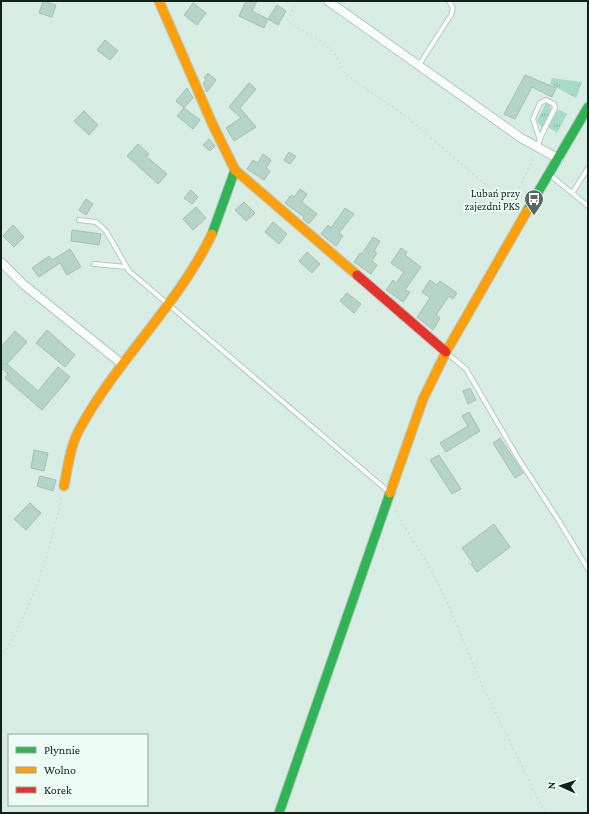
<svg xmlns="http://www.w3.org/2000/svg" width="589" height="814" font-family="'Crimson Pro',serif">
<defs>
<pattern id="grass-tufts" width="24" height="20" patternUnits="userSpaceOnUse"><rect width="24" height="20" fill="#a7dbc7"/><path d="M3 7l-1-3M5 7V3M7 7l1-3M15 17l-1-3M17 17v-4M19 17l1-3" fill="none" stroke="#8fbcaa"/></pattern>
</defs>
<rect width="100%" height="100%" fill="#d7ede4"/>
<path fill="url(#grass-tufts)" d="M552 78 582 82 576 98 550 84Z
M546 103 550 105 551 110 542 128 537 121Z
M560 110 567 114 557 133 548 127 556 112Z"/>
<path fill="#b4d4c8" stroke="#aabcb5" d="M43 1 56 5 52 17 39 13Z
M246 1H257L252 11 268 19 264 28 239 16Z
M193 3 206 13 197 25 184 15Z
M277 5 286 11 278 25 268 19Z
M105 40 118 51 110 60 97 50Z
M208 73 216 80 207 92 203 83 206 80 204 78Z
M525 75 556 88 552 97 532 87 515 119 504 114Z
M249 83 256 89 240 108 256 127 234 141 226 128 241 118 229 107Z
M187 88 193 98 184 108 176 101Z
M184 108 200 120 193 129 177 116Z
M84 111 98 125 89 135 74 121Z
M209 139 215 146 210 151 203 145Z
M138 144 149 154 146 156 167 174 158 184 127 156Z
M289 152 296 156 290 164 284 160Z
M263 154 271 160 266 168 270 171 264 180 247 169 253 160 258 163Z
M300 189 307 194 302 202 317 214 309 224 303 219 304 217 285 203 291 195 294 197Z
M191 190 198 197 192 204 184 198Z
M86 199 93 204 86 215 79 210Z
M244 202 255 213 246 221 235 210Z
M196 207 206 218 193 230 183 219Z
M345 208 354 214 339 233 343 236 336 246 321 234 328 225 331 228Z
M273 222 287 234 279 244 265 232Z
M13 225 24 237 14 247 3 236Z
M72 230 101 234 99 245 71 241Z
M373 237 380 241 374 251 377 253 372 261 377 265 371 274 354 262 360 253 362 254Z
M401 248 407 252 405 255 421 267 405 290 410 292 403 302 386 290 393 280 396 283 404 272 391 263Z
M70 249 81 267 67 275 60 263 39 277 32 268 49 256 52 260Z
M307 252 320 264 312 273 299 261Z
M430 280 437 285 440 281 457 293 453 299 449 296 436 315 440 318 433 330 417 317 430 298 422 292Z
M347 293 361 304 354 313 340 301Z
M47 330 75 355 65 367 36 343Z
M15 331 27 342 7 364 38 391 58 367 70 377 42 410 5 378 8 374 3 369 1 371V347Z
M470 388 476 400 468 404 463 391Z
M469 412 480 431 446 452 440 443 468 426 462 416Z
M500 438 523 473 515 478 493 443Z
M34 450 48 453 44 471 31 468Z
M439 455 461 489 452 494 430 460Z
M40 476 56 480 53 491 37 486Z
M30 503 41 513 26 530 14 519Z
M494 524 510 547 477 572 471 564 473 563 462 548Z"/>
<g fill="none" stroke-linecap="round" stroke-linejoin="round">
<defs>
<path id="lane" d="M419 65 451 15 453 8 449 1
M537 147 540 140 533 119 540 103 546 100 554 104 555 108 540 138
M550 175 588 206
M573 192 588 168
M79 220 96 222 106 231 129 271 389 492
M94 264 127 267
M447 353 466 369 518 458 559 521 588 569"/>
<path id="street" d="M328 1 521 138 559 159
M1 262 23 284 122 364"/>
<path id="fast" d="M527 211 588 107
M212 234 235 170
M279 813 390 493"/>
<path id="slow" d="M159 1 212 123 235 170 357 275
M64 486C68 467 70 447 79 430 117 360 178 305 212 234
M390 493 423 399 446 352 527 211"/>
<path id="jam" d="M357 275 446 352"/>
</defs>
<use href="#lane" stroke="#b7c8c1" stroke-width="6"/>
<use href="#street" stroke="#b7c8c1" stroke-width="10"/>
<use href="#fast" stroke="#b7c8c1" stroke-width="11"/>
<use href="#slow" stroke="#b7c8c1" stroke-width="11"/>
<use href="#jam" stroke="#b7c8c1" stroke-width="11"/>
<path stroke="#d4dad7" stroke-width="1.5" stroke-dasharray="2 3" stroke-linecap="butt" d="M297 1 287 21 324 43 336 56 345 74 408 118 501 198 517 193 534 156
M395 511 430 568 448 604 481 683 545 813
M1 658C32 609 50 553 62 496"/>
<use href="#lane" stroke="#f9fcfb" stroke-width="4"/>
<use href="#street" stroke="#f9fcfb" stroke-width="8"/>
<use href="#fast" stroke="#30b455" stroke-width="9"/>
<use href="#slow" stroke="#ff9f0a" stroke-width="9"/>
<use href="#jam" stroke="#e5322d" stroke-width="9"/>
</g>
<defs>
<symbol id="bus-pin" viewBox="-11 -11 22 30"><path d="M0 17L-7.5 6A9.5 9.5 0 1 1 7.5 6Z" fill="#566861" stroke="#edfdf6"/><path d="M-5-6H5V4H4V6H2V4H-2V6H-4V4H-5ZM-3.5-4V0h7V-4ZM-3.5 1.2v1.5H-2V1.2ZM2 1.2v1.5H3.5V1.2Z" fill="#fff"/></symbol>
</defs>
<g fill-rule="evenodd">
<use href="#bus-pin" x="523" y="188" width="22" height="30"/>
</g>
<g text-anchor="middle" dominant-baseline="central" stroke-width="3.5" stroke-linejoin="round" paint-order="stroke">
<g font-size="11" fill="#11211b" stroke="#edfdf6" text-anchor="end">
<text x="520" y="193">Lubań przy<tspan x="520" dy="13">zajezdni PKS</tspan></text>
</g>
</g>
<rect width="589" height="814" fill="none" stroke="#11211b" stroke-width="4"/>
<rect x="8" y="734" width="140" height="72" fill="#edfdf6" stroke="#95a59e"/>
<rect x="16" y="747" width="20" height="6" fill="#30b455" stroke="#95a59e"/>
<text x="44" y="754" font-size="12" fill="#11211b">Płynnie</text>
<rect x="16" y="767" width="20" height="6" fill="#ff9f0a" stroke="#95a59e"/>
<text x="44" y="774" font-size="12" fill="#11211b">Wolno</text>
<rect x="16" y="787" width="20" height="6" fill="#e5322d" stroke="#95a59e"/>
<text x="44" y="794" font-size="12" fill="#11211b">Korek</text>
<g transform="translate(561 786) rotate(273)" stroke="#edfdf6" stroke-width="3" paint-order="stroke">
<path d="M0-3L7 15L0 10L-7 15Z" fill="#11211b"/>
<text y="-6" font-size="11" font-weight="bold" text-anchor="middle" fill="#11211b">N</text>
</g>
</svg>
